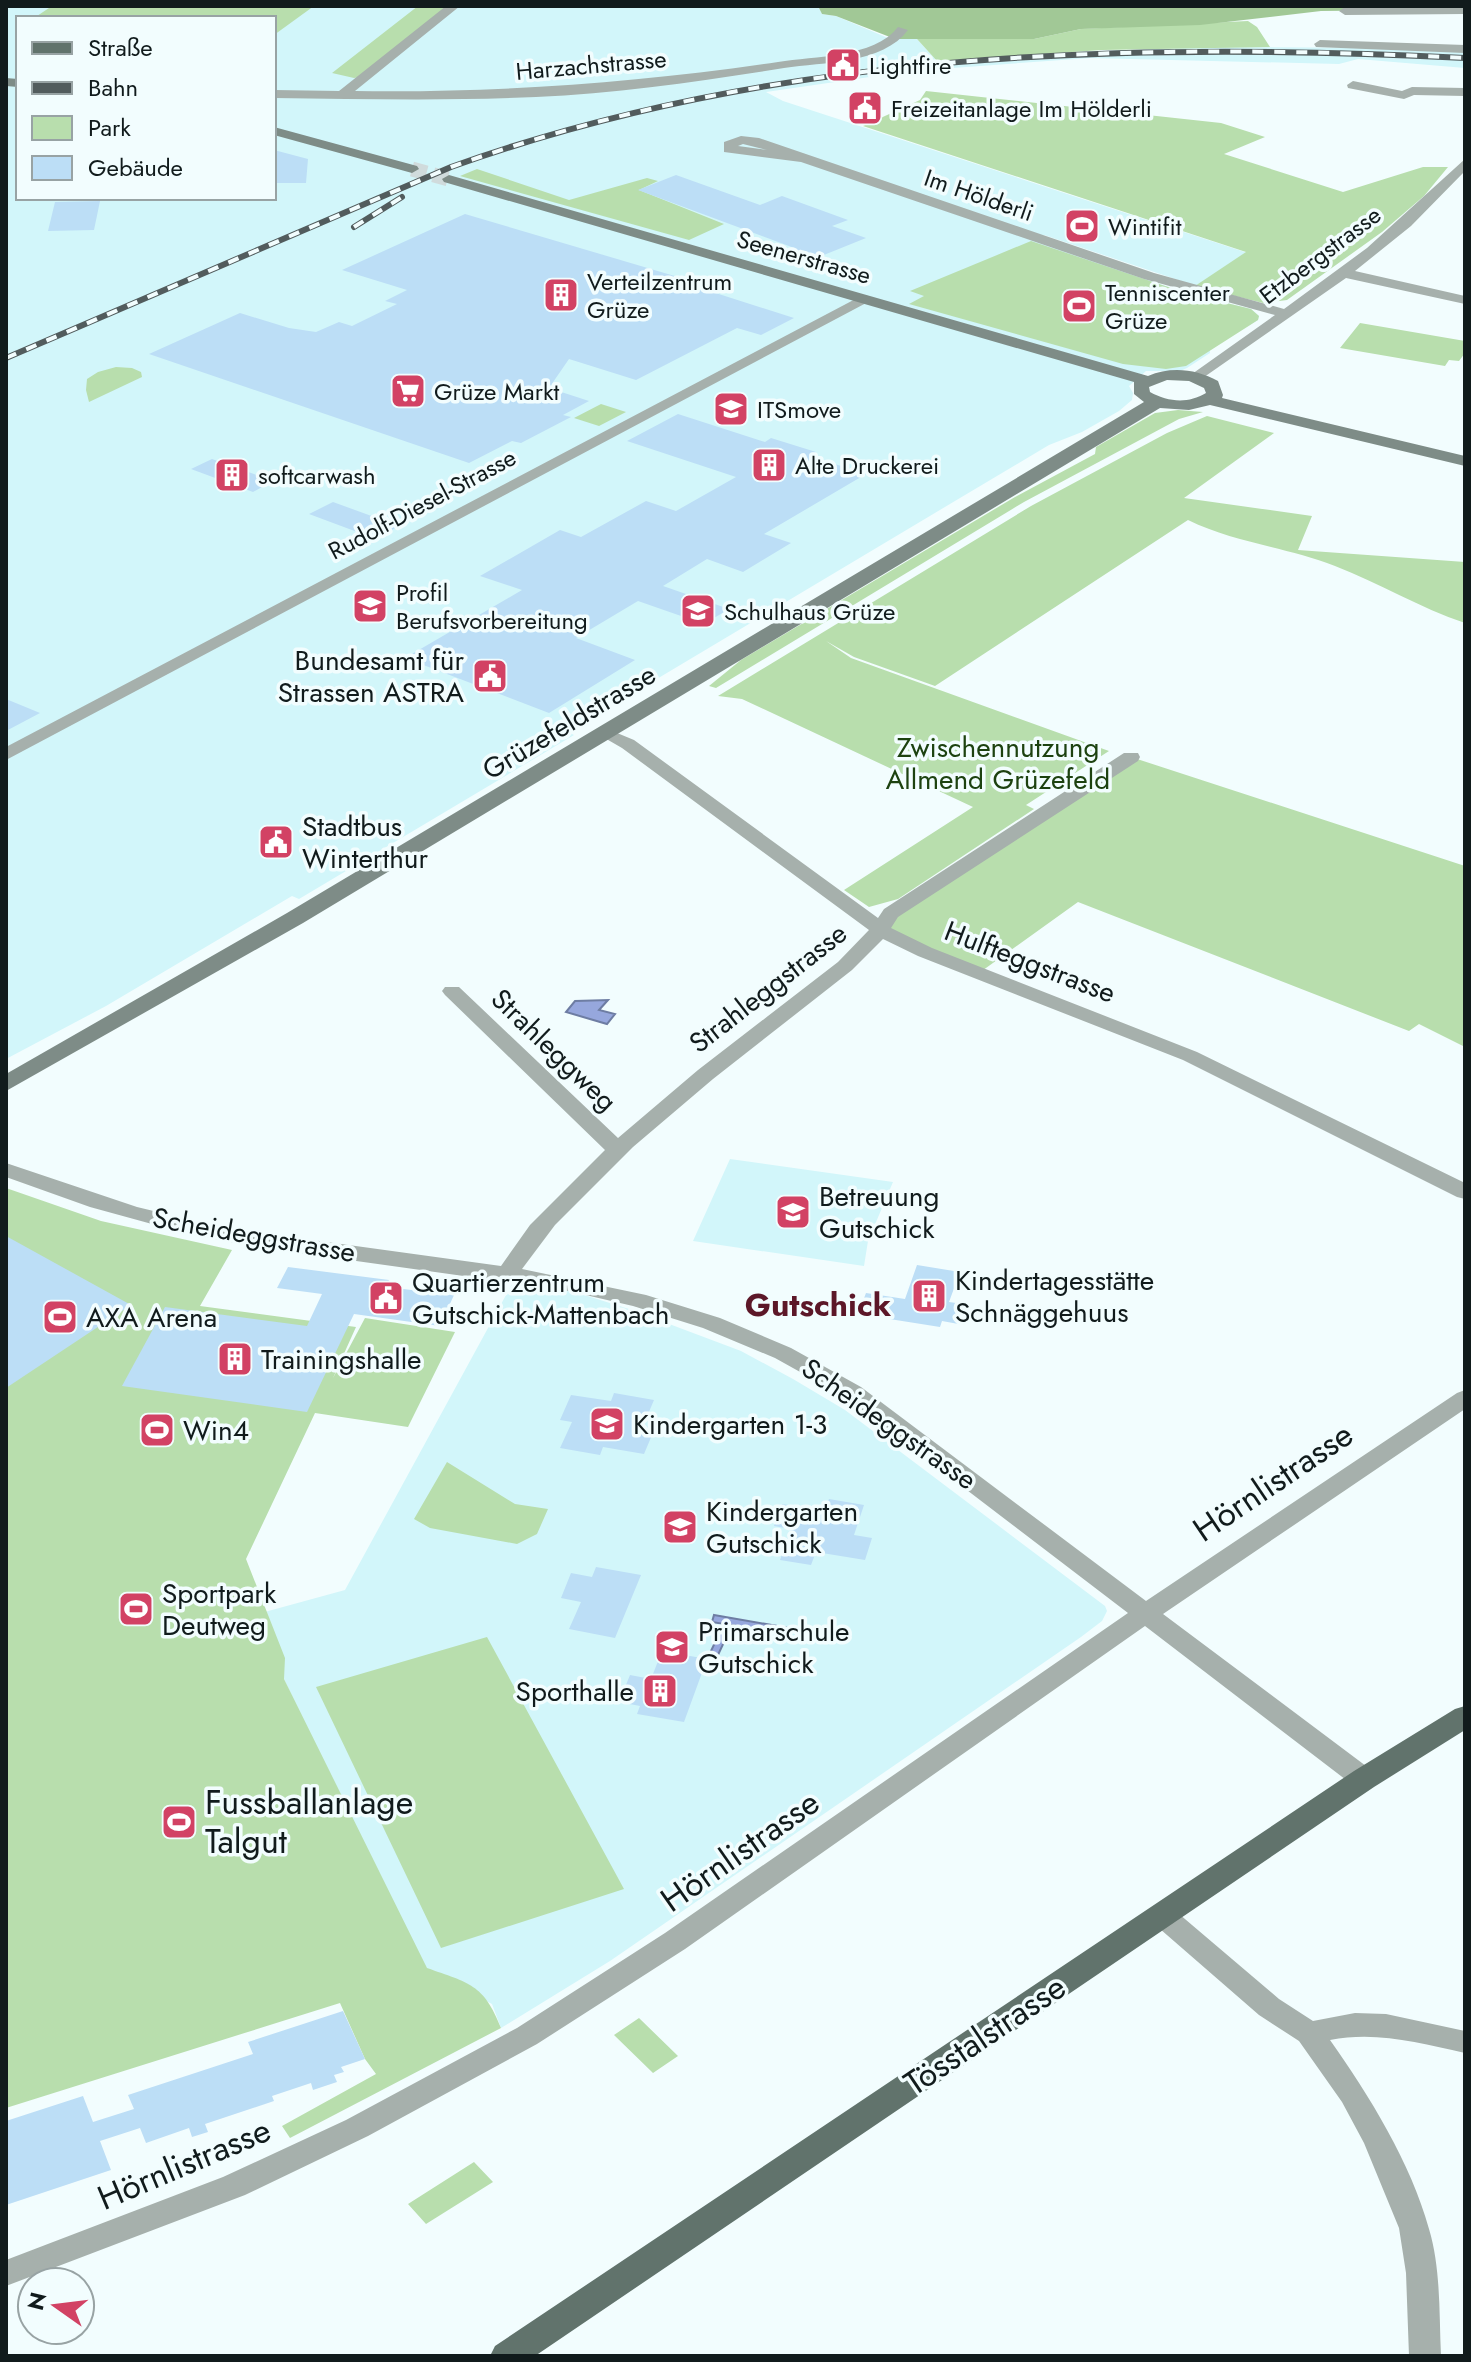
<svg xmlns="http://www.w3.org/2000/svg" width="1471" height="2362" font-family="Jost,sans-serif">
<rect width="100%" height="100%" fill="#f2fdfe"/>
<path fill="#d2f6fa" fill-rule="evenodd" d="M6 6H818L822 14 836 16 888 38 917 39 937 61 1043 53 1217 47 1393 48 1465 49V68L1358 59 1339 64 1090 58 911 71 766 92 783 101 1248 253 1196 286 1044 235 1032 240 1186 293 1251 309 1259 316 1258 320 1210 349V353L1187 368 1180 371H1146L1129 386 1133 393 1132 400 1119 411 1082 432 1049 445 960 498 568 732 574 735 299 899 292 896 106 1006 6 1059ZM18 18H274V198H18Z
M730 1159 893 1182 868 1241 864 1266 693 1241Z
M518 1282 578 1293 632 1310 741 1351 793 1379 845 1410 1105 1606 1107 1611 1102 1621 1081 1637 610 1961 501 2028 492 2004 418 1965 284 1679 281 1657 261 1613 345 1590 512 1284Z"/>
<path fill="#b8dead" d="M52 6H314L274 35V18H34Z
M418 6H454L366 76 354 78 332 73Z
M1248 21 1257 27 1270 47 1102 50 937 61 917 39H1034L1081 29Z
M926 91 1221 123 1265 137 1224 154 1343 192 1423 167H1448L1424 196 1382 232 1287 300 1263 303 1195 286 1246 252 863 126 920 100Z
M477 169 569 200 647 178 658 181 639 190 724 224 689 240 460 176Z
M1031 241 1186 293 1251 309 1259 316 1258 320 1186 366 1166 369 1123 364 909 304 924 296 910 291Z
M1360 323 1465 341V353L1459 361 1449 360 1445 366 1340 348Z
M116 367 132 368 141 372 142 377 89 402 86 390 87 379 98 372Z
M601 404 626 412 599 426 574 418Z
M1178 410 1203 412 1179 419 1024 502 716 688 709 686 741 660 1015 497 1095 454 1096 447 1155 413Z
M1207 416 1274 433 1184 498 1312 516 1298 550 1465 562V623C1420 608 1379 583 1335 566 1287 547 1235 543 1188 520L935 686 854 657 826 641 851 658 1109 751 1026 805 1034 809 898 899 869 907 844 890 973 807 742 699 718 696 1031 506 1167 433Z
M1131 757 1465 866V1047L1419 1024 1409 1031 1078 902 979 973 881 930 891 913Z
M6 1188 101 1221 232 1250 200 1306 356 1327 333 1378 365 1318 455 1332 408 1427 315 1413 246 1559 285 1658 284 1679 427 1968C469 1983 484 1984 501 2028L290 2138 282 2126 376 2074 365 2059 340 2003 6 2108Z
M447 1462 515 1504 548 1509 537 1534 517 1544 430 1528 414 1519Z
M487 1637 624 1889 441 1948 316 1687Z
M639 2018 678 2056 653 2073 614 2035Z
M474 2162 493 2182 426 2224 408 2204Z"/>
<path fill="#a1c896" d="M818 6H1418L1419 10 1321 11 1200 25 1081 29 1034 39H895L836 16 822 14Z"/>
<path fill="#96a7dd" stroke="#6e7da3" stroke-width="2" d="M608 1000 599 1010 615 1014 607 1024 566 1012 575 1001Z
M714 1615 789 1628 786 1635 732 1625 717 1657 709 1655 724 1624 712 1622Z"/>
<path fill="#bcdef6" d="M274 150 308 159 306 183H274Z
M676 175 760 205 782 196 848 220 832 226 866 238 804 263 782 254 797 249 638 190Z
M100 201 94 230 48 231 55 202Z
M465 214 705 285 700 288 794 318 761 335 737 328 636 380 569 359 549 388 589 401 563 415 571 417 521 443 512 441 469 463 149 354 240 313 289 328 316 332 339 322 352 326 397 304 385 301 407 290 342 270Z
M678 414 765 442 771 438 816 452 810 456 866 474 764 534 791 543 743 572 707 559 663 586 729 609 704 624 638 601 576 638 635 660 549 713 405 658 522 590 480 576 560 530 581 537 646 501 676 511 736 477 627 441Z
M212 459 273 481 253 492 191 469Z
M333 502 399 526 376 539 309 514Z
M6 699 40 713 6 731Z
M6 1236 131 1305 6 1388Z
M917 1265 960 1272 949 1302 970 1305 964 1325 942 1321 940 1327 858 1314 866 1293 905 1299Z
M288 1267 389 1280 386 1287 454 1295 440 1326 354 1314 307 1412 122 1386 165 1307 307 1326 322 1294 277 1288Z
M614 1393 654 1400 643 1426 655 1428 644 1454 603 1447 600 1455 560 1448 572 1422 560 1420 571 1395 611 1401Z
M829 1499 864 1505 854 1535 872 1538 865 1560 816 1552 811 1565 780 1560 791 1529 774 1526 782 1504 824 1511Z
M596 1567 641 1575 615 1638 569 1629 581 1602 561 1598 571 1573 592 1577Z
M662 1651 707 1659 684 1722 637 1714 640 1706 619 1702 630 1675 651 1679Z
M343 2011 365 2059 341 2067 344 2072 334 2075 337 2082 313 2090 311 2083 272 2096 274 2101 205 2124 208 2132 192 2137 189 2128 146 2143 140 2128 100 2141 111 2170 6 2205V2121L83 2096 93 2122 134 2109 128 2095 253 2054 248 2042Z"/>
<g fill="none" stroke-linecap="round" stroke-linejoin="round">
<path stroke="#d0dbdc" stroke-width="15" stroke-dasharray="15 7" stroke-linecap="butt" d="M412 169 449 179"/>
<path fill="#a6b0ac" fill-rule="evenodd" d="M446 6H460L355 91C497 93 637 83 778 62 814 56 874 58 898 27L908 30C883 64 823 62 784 68 702 81 619 93 536 97 449 101 361 99 274 98V90L339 91Z
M1465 6V14L1345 15 1339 11 1345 7Z
M1320 40 1465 45V53L1316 47 1314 44Z
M1353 81 1402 91 1412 87 1465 88V96L1414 95 1404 99 1348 88 1347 85Z
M741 136 759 138 1154 273 1284 309 1367 248 1465 159V171L1411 226 1355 271 1465 296V304L1346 278 1197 382 1189 377 1192 374 1275 315 1144 279 801 162 724 152V142ZM743 144 767 150 738 146Z
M863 295 868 296V302L6 760V747Z
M605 728 634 740 878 918 884 909 1124 753H1138L1140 757 1138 761 898 917 891 928 932 948 1197 1052 1465 1183V1199L1457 1197 1183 1060 918 956 883 939 852 970 713 1079 633 1147 555 1225 522 1269 646 1295 720 1318 791 1348 861 1387 1146 1601 1457 1393 1465 1390V1409L1163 1614 1374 1772 1378 1779 1374 1786 1364 1789 1354 1786 1145 1626 685 1949 537 2044 368 2136 245 2195 6 2286V2260L223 2177 346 2120 517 2028 665 1933 1128 1613 845 1397 775 1358 703 1328 633 1306 564 1290 256 1247 192 1235 90 1207 6 1177V1163L137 1207 224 1228 501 1266 530 1225 605 1150 445 995 442 991 445 987H459L618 1138 698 1070 838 962 869 930 622 748 596 733 599 729Z
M1162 1904 1172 1908 1279 1999 1313 2021 1355 2013 1386 2014 1465 2031V2053C1419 2043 1377 2031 1330 2040 1369 2095 1411 2163 1429 2229 1441 2269 1439 2314 1441 2356H1409L1406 2273 1399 2228 1364 2143 1342 2102 1299 2041 1259 2015 1152 1922 1148 1915 1152 1908Z"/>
<path fill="#7e8c87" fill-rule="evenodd" d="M6 78 18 79V87L6 86Z
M274 127 417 166 419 169 412 173 274 135Z
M449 175 1148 376C1171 366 1196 369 1218 381L1223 395 1222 398 1465 456V466L1210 405 1189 410 1160 408 303 923 6 1091V1074L287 913 1144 402 1134 394V382L444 182 442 179ZM1167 380 1189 381 1204 388 1206 393C1188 404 1168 402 1150 392L1149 387Z"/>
<path fill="#61736c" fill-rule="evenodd" d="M1465 1706V1730L1374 1787 535 2356H490L495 2346 1354 1771 1455 1709Z"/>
<defs>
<path id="rail" d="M354 227 402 197
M6 358 451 167C775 51 1124 41 1465 58"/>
</defs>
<use href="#rail" stroke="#525c5d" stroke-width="6"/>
<use href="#rail" stroke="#f2fdfe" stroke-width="4" stroke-dasharray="11" stroke-linecap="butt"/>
</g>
<defs>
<symbol id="civic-square" viewBox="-11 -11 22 22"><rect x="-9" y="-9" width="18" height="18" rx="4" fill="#d24264" stroke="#f2fdfe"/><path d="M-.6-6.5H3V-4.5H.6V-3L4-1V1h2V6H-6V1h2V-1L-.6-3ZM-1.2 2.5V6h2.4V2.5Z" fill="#fff"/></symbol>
<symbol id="stadium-square" viewBox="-11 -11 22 22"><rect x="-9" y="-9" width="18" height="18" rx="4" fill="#d24264" stroke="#f2fdfe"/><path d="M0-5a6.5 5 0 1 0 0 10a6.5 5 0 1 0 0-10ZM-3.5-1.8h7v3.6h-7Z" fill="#fff"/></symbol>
<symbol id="building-square" viewBox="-11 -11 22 22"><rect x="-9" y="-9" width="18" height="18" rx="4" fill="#d24264" stroke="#f2fdfe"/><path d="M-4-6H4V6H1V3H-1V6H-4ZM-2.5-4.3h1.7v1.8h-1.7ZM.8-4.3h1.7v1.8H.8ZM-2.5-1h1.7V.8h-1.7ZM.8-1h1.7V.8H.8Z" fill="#fff"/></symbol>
<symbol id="supermarket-square" viewBox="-11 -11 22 22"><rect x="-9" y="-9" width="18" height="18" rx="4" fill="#d24264" stroke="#f2fdfe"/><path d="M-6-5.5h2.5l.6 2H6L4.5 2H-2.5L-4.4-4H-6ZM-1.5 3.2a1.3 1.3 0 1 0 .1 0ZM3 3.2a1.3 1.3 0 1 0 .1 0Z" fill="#fff"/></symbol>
<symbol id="school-square" viewBox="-11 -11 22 22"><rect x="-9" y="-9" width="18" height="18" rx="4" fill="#d24264" stroke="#f2fdfe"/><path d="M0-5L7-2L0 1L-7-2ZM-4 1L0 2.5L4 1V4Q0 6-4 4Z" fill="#fff"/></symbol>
</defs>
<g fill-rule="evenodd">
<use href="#civic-square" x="823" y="45" width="40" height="40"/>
<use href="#civic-square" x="845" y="88" width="40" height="40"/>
<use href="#stadium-square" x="1062" y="206" width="40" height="40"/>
<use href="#building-square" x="541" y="275" width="40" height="40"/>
<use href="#stadium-square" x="1059" y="286" width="40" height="40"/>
<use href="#supermarket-square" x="388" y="371" width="40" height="40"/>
<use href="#school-square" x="711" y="389" width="40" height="40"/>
<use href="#building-square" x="749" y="445" width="40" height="40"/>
<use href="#building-square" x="212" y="455" width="40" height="40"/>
<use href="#school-square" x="350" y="586" width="40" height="40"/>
<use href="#school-square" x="678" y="591" width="40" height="40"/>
<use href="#civic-square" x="470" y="656" width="40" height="40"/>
<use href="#civic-square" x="256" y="822" width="40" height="40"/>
<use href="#school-square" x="773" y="1192" width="40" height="40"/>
<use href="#building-square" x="909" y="1276" width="40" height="40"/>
<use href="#civic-square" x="366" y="1278" width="40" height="40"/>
<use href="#stadium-square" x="40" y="1297" width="40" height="40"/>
<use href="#building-square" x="215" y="1339" width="40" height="40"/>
<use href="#school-square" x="587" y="1404" width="40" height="40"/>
<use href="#stadium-square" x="137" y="1410" width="40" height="40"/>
<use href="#school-square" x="660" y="1507" width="40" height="40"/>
<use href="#stadium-square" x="116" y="1589" width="40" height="40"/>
<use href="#school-square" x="652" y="1627" width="40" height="40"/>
<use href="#building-square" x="640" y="1671" width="40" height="40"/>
<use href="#stadium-square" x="159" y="1802" width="40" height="40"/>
</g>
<g text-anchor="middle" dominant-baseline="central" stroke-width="7" stroke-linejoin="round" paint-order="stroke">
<g font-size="24" fill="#111b1c" stroke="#f2fdfe">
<text transform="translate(591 65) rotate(-5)">Harzachstrasse</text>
<text transform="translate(979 195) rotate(19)">Im Hölderli</text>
<text transform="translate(1320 255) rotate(-37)">Etzbergstrasse</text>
<text transform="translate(804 257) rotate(16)">Seenerstrasse</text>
<text transform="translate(422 504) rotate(-28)">Rudolf-Diesel-Strasse</text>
</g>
<g font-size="24" fill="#111b1c" stroke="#f2fdfe" text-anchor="start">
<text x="869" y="65">Lightfire</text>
<text x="891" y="108">Freizeitanlage Im Hölderli</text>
<text x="1108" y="226">Wintifit</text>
<text x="587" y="281">Verteilzentrum<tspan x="587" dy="28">Grüze</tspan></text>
<text x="1105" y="292">Tenniscenter<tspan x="1105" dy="28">Grüze</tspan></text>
<text x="434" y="391">Grüze Markt</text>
<text x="757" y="409">ITSmove</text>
<text x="795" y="465">Alte Druckerei</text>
<text x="258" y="475">softcarwash</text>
<text x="396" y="592">Profil<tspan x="396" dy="28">Berufsvorbereitung</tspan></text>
<text x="724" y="611">Schulhaus Grüze</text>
</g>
<g font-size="28" fill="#111b1c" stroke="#f2fdfe" text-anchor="start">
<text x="464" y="660" text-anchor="end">Bundesamt für<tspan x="464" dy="32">Strassen ASTRA</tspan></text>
<text x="302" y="826">Stadtbus<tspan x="302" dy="32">Winterthur</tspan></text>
<text x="819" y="1196">Betreuung<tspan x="819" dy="32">Gutschick</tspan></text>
<text x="955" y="1280">Kindertagesstätte<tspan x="955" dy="32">Schnäggehuus</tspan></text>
<text x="412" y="1282">Quartierzentrum<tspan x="412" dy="32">Gutschick-Mattenbach</tspan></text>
<text x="86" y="1317">AXA Arena</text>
<text x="261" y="1359">Trainingshalle</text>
<text x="633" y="1424">Kindergarten 1-3</text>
<text x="183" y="1430">Win4</text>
<text x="706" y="1511">Kindergarten<tspan x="706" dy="32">Gutschick</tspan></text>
<text x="162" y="1593">Sportpark<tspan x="162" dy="32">Deutweg</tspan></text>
<text x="698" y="1631">Primarschule<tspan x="698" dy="32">Gutschick</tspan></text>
<text x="634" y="1691" text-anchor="end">Sporthalle</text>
</g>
<g font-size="28" fill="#111b1c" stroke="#f2fdfe">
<text transform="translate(569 722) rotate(-31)">Grüzefeldstrasse</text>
<text transform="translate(1030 962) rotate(21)">Hulfteggstrasse</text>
<text transform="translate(768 988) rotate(-38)">Strahleggstrasse</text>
<text transform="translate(554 1050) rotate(44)">Strahleggweg</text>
<text transform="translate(254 1235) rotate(10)">Scheideggstrasse</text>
<text transform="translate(889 1424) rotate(35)">Scheideggstrasse</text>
</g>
<g font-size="28" fill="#1d4210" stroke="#f2fdfe">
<text x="998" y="747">Zwischennutzung<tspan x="998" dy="32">Allmend Grüzefeld</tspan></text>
</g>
<g font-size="32" font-weight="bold" fill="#5c1728" stroke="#f2fdfe">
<text x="818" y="1305">Gutschick</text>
</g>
<g font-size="34" fill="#111b1c" stroke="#f2fdfe">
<text transform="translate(1273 1482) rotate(-34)">Hörnlistrasse</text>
<text transform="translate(740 1851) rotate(-35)">Hörnlistrasse</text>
<text transform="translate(985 2035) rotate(-34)">Tösstalstrasse</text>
<text transform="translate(184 2164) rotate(-23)">Hörnlistrasse</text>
</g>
<g font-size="34" fill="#111b1c" stroke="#f2fdfe" text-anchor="start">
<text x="205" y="1802">Fussballanlage<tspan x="205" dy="39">Talgut</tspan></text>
</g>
</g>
<rect width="1471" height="2362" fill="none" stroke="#111b1c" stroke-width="16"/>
<rect x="16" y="16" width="260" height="184" fill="#f2fdfe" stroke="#98a3a4" stroke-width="2"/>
<rect x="32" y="42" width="40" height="12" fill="#61736c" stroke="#98a3a4" stroke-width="2"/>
<text x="88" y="56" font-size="24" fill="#111b1c">Straße</text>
<rect x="32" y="82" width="40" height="12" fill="#525c5d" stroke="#98a3a4" stroke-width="2"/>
<text x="88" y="96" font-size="24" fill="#111b1c">Bahn</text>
<rect x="32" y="116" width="40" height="24" fill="#b8dead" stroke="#98a3a4" stroke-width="2"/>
<text x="88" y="136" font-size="24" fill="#111b1c">Park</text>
<rect x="32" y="156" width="40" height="24" fill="#bcdef6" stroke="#98a3a4" stroke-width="2"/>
<text x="88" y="176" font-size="24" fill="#111b1c">Gebäude</text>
<g transform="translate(56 2306) rotate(284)"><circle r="38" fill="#f2fdfe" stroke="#98a3a4" stroke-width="2"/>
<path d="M0-6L14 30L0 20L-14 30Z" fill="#d24264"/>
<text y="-12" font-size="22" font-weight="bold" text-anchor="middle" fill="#111b1c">N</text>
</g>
</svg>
